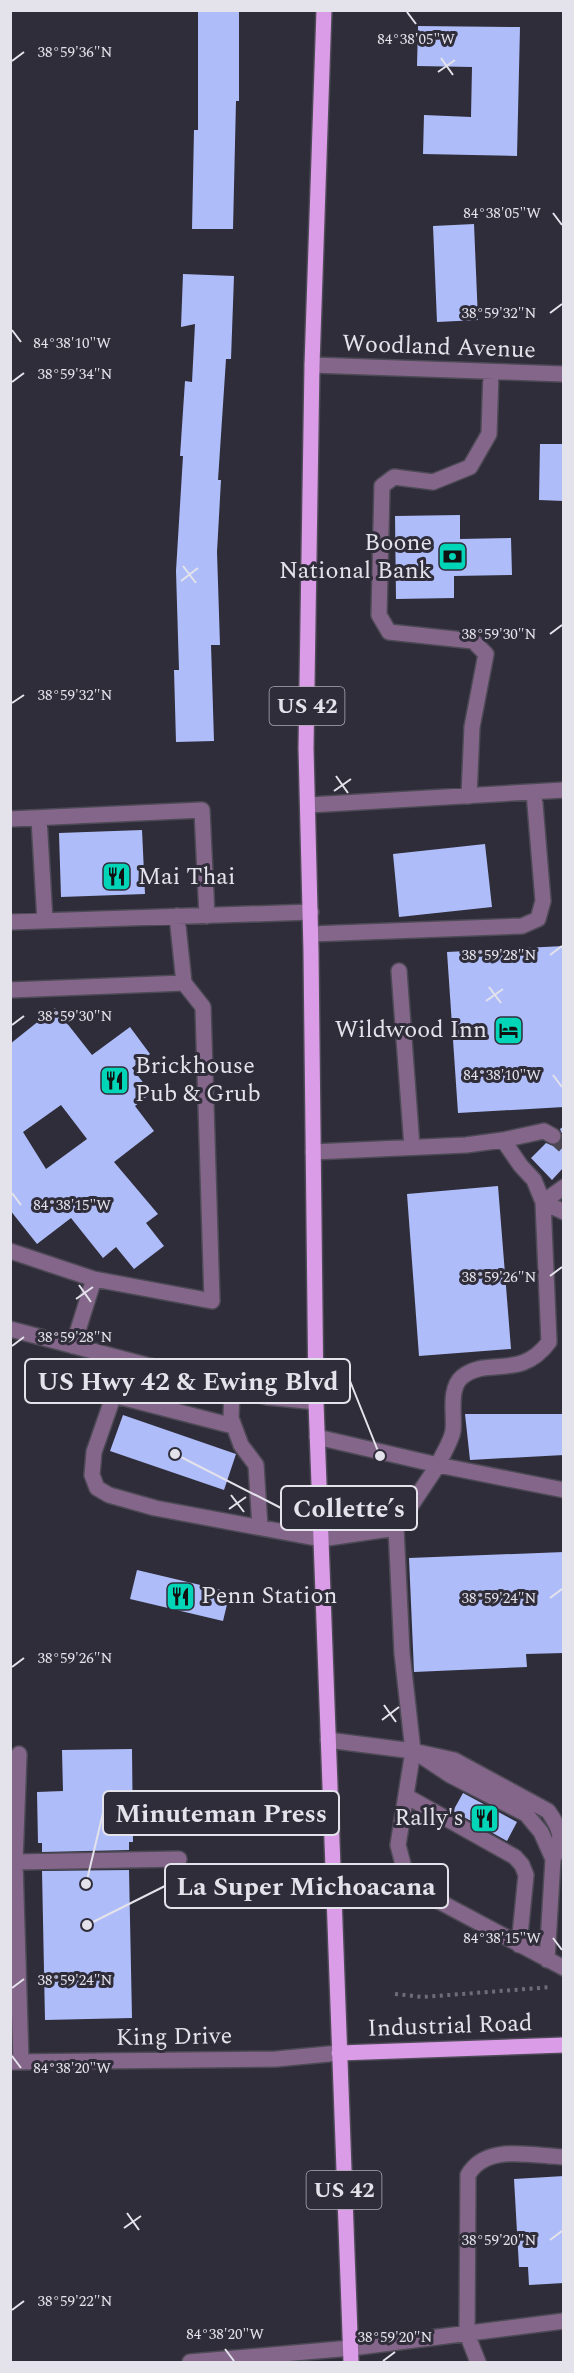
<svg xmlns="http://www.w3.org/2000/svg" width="574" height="2373" font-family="Spectral,serif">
<rect width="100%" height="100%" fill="#302d3a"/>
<path fill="#aebdf9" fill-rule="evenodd" d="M198 10H239V101H236L233 229H192L194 130H198Z
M418 26 520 27 517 156 423 154 424 115 471 117 472 67 417 66Z
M474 224 478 320 437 322 433 226Z
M183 274 234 276 231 359H226L218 480H221L217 552 220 645H211L214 741 176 742 174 670H179L176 571 183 456H180L185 381 192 382 195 324 181 327Z
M540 444H564V501L539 500Z
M460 515V539L511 538 512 575 454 576V598L396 599 395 516Z
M142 830 145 894 61 897 59 833Z
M485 844 492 907 399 917 393 854Z
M564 946V1107L458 1113 447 952Z
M55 1008 92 1055 130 1027 150 1054 132 1068 151 1093 135 1106 154 1131 114 1162 158 1214 146 1223 164 1246 134 1269 116 1247 103 1258 71 1218 37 1244 10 1210V1044ZM61 1105 87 1139 46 1169 23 1132Z
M564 1126V1167L552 1180 531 1158 546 1143 553 1146 558 1144 563 1136 560 1129Z
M498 1186 511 1349 419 1356 407 1194Z
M465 1414H564V1455L470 1460Z
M123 1415 236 1454 224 1490 110 1451Z
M564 1552V1653L526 1654 527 1667 414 1672 409 1558Z
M137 1570 230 1592 223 1621 130 1599Z
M132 1749 133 1842H129V1850L42 1852V1843H38L37 1792 63 1791 62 1750Z
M463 1793 517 1822 507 1841 453 1811Z
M129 1870 132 2018 45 2020 42 1871Z
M564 2176V2283L529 2285 528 2267H519L514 2179Z"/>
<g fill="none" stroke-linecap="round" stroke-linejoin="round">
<path stroke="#4b4854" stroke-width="15" stroke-dasharray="15 8" stroke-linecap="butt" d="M553 1136 564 1146"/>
<defs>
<path id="minor" d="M312 365 564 374
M469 796 472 727 486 654 473 641 389 632 379 615 382 486 394 477 433 482 470 467 489 434 491 372
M309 805 564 790
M39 818 45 921
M10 819 202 810 207 916
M10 922 311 912
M311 934 522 926 538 919 543 901 534 792
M399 971 412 1147
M10 990 184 983
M503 1140 544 1131 553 1136
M313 1152 466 1145 503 1140 521 1166 534 1180 543 1202 549 1342C520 1381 488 1356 462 1377 448 1389 455 1416 453 1431 451 1442 442 1455 438 1465L317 1437
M543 1202 564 1187
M543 1202 564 1212
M10 1251 94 1279 212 1301 203 1007 184 983 177 916
M10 1329 267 1397 316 1402
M73 1346 94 1279
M126 1360 94 1452 92 1475 97 1488 109 1495 155 1508 321 1539 396 1528 402 1653 413 1751 398 1845 405 1872 414 1888 564 1968
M232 1388 231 1418 241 1445 256 1465 260 1527
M113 1395 233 1426
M396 1528 438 1465 564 1490
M328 1740 413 1751 454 1760 548 1811C561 1829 564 1839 553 1859L547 1960
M19 1754 15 1862 21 2062
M423 1757 450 1775 526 1814 541 1832 553 1859
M406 1796 515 1857 522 1865 526 1875 519 1945
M15 1862 179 1859
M10 2062 276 2059 339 2053
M190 2362 351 2348 564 2321
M478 2362 467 2334 468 2175C486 2143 532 2156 564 2157"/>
<path id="major" d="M324 10 312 365 306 748 311 951 316 1402 351 2362
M339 2053 564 2045"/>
</defs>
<use href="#minor" stroke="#4d4a56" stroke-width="18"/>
<use href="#major" stroke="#4d4a56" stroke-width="18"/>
<path stroke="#6f6c78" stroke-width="4" stroke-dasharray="3 4.5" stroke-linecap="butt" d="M395 1994 423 1997 552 1987"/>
<use href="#minor" stroke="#85668b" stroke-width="15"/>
<use href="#major" stroke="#da9be7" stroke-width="15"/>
</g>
<path fill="none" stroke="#e4e2ea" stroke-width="2" d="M407 12 416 24M441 58 453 75M12 61 24 52M438 72 455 60M553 213 562 225M550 313 562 304M12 330 21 342M12 382 24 373M183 566 196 583M181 581 198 568M550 634 562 625M12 703 24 695M336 776 348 793M334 791 351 779M550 955 562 946M489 987 501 1003M486 1001 503 989M12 1025 24 1016M553 1075 562 1087M12 1193 21 1205M550 1276 562 1267M79 1285 91 1302M76 1299 93 1287M12 1346 24 1337M231 1495 244 1512M229 1509 246 1497M550 1598 562 1589M12 1667 24 1658M384 1705 396 1722M382 1720 399 1707M553 1938 562 1950M12 1988 24 1979M12 2056 21 2068M127 2213 139 2230M124 2228 141 2216M550 2240 562 2231M12 2310 24 2301M225 2349 234 2361M383 2361 395 2352"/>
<defs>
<symbol id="bank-square" viewBox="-11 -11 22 22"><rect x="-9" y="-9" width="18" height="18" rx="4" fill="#00d5b7" stroke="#302d3a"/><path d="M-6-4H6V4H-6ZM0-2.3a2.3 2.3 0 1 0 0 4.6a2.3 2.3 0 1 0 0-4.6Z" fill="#111"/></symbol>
<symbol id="restaurant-square" viewBox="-11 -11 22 22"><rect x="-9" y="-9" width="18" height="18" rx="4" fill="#00d5b7" stroke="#302d3a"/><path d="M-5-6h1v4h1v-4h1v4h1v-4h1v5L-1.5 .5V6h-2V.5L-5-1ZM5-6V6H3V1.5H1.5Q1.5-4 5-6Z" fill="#111"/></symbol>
<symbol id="hotel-square" viewBox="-11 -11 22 22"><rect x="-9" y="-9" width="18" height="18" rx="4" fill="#00d5b7" stroke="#302d3a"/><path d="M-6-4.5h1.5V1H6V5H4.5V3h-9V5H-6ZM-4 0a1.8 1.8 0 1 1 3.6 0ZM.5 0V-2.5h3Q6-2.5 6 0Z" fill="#111"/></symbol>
</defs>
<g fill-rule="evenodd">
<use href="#bank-square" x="436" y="540" width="33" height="33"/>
<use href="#restaurant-square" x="100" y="860" width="33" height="33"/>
<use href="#hotel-square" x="492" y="1014" width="33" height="33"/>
<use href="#restaurant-square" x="98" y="1064" width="33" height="33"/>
<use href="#restaurant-square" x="164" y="1580" width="33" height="33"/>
<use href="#restaurant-square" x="468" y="1802" width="33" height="33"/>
</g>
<g text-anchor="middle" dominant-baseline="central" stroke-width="6" stroke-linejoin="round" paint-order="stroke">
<g fill="#302d3a" stroke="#aeacb5" stroke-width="1.5">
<rect x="269.5" y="687" width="75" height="38" rx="4.5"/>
<rect x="306.5" y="2171" width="75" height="38" rx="4.5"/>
</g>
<g font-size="22" font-weight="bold" fill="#e4e2ea">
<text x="307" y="706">US 42</text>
<text x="344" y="2190">US 42</text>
</g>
<g font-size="24" fill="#e4e2ea" stroke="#302d3a">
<text transform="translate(439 347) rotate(2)">Woodland Avenue</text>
<text transform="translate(450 2026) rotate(-2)">Industrial Road</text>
<text transform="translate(174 2037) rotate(-1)">King Drive</text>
</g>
<g font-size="24" fill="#e4e2ea" stroke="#302d3a" text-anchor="end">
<text x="432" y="543">Boone<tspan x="432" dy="28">National Bank</tspan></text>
<text x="138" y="877" text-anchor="start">Mai Thai</text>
<text x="487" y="1030">Wildwood Inn</text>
<text x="135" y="1066" text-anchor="start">Brickhouse<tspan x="135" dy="28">Pub &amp; Grub</tspan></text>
<text x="201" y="1596" text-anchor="start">Penn Station</text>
<text x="464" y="1818">Rally's</text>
</g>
</g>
<g font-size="15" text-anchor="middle" fill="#e4e2ea" stroke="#302d3a" stroke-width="6" stroke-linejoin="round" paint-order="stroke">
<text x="416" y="44">84°38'05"W</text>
<text x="75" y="57">38°59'36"N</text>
<text x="502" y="218">84°38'05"W</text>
<text x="499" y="318">38°59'32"N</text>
<text x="72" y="348">84°38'10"W</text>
<text x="75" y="379">38°59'34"N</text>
<text x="499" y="639">38°59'30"N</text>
<text x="75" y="700">38°59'32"N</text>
<text x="499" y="960">38°59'28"N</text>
<text x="75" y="1021">38°59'30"N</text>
<text x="502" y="1080">84°38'10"W</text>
<text x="72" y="1210">84°38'15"W</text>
<text x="499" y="1282">38°59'26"N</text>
<text x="75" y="1342">38°59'28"N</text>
<text x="499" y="1603">38°59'24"N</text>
<text x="75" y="1663">38°59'26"N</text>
<text x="502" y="1943">84°38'15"W</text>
<text x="75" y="1985">38°59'24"N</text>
<text x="72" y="2073">84°38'20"W</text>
<text x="499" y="2245">38°59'20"N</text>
<text x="75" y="2306">38°59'22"N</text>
<text x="225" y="2339">84°38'20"W</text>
<text x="395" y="2342">38°59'20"N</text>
</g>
<path fill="none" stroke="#e4e2ea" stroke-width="2" d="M380 1456L350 1381M175 1454L281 1508M86 1884L103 1813M87 1925L165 1886"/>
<g fill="#e4e2ea" stroke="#302d3a" stroke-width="2">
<circle cx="380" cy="1456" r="6"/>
<circle cx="175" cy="1454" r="6"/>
<circle cx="86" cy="1884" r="6"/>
<circle cx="87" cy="1925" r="6"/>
</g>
<g fill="#302d3a" stroke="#e4e2ea" stroke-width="2">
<rect x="25" y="1359" width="325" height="44" rx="6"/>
<rect x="281" y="1486" width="136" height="44" rx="6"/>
<rect x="103" y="1791" width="236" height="44" rx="6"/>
<rect x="165" y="1864" width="283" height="44" rx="6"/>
</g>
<g font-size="26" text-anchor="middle" font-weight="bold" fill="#e4e2ea">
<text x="188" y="1390">US Hwy 42 &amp; Ewing Blvd</text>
<text x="349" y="1517">Collette’s</text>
<text x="221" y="1822">Minuteman Press</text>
<text x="306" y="1895">La Super Michoacana</text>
</g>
<rect width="574" height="2373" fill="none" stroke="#e4e2ea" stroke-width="24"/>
</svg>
